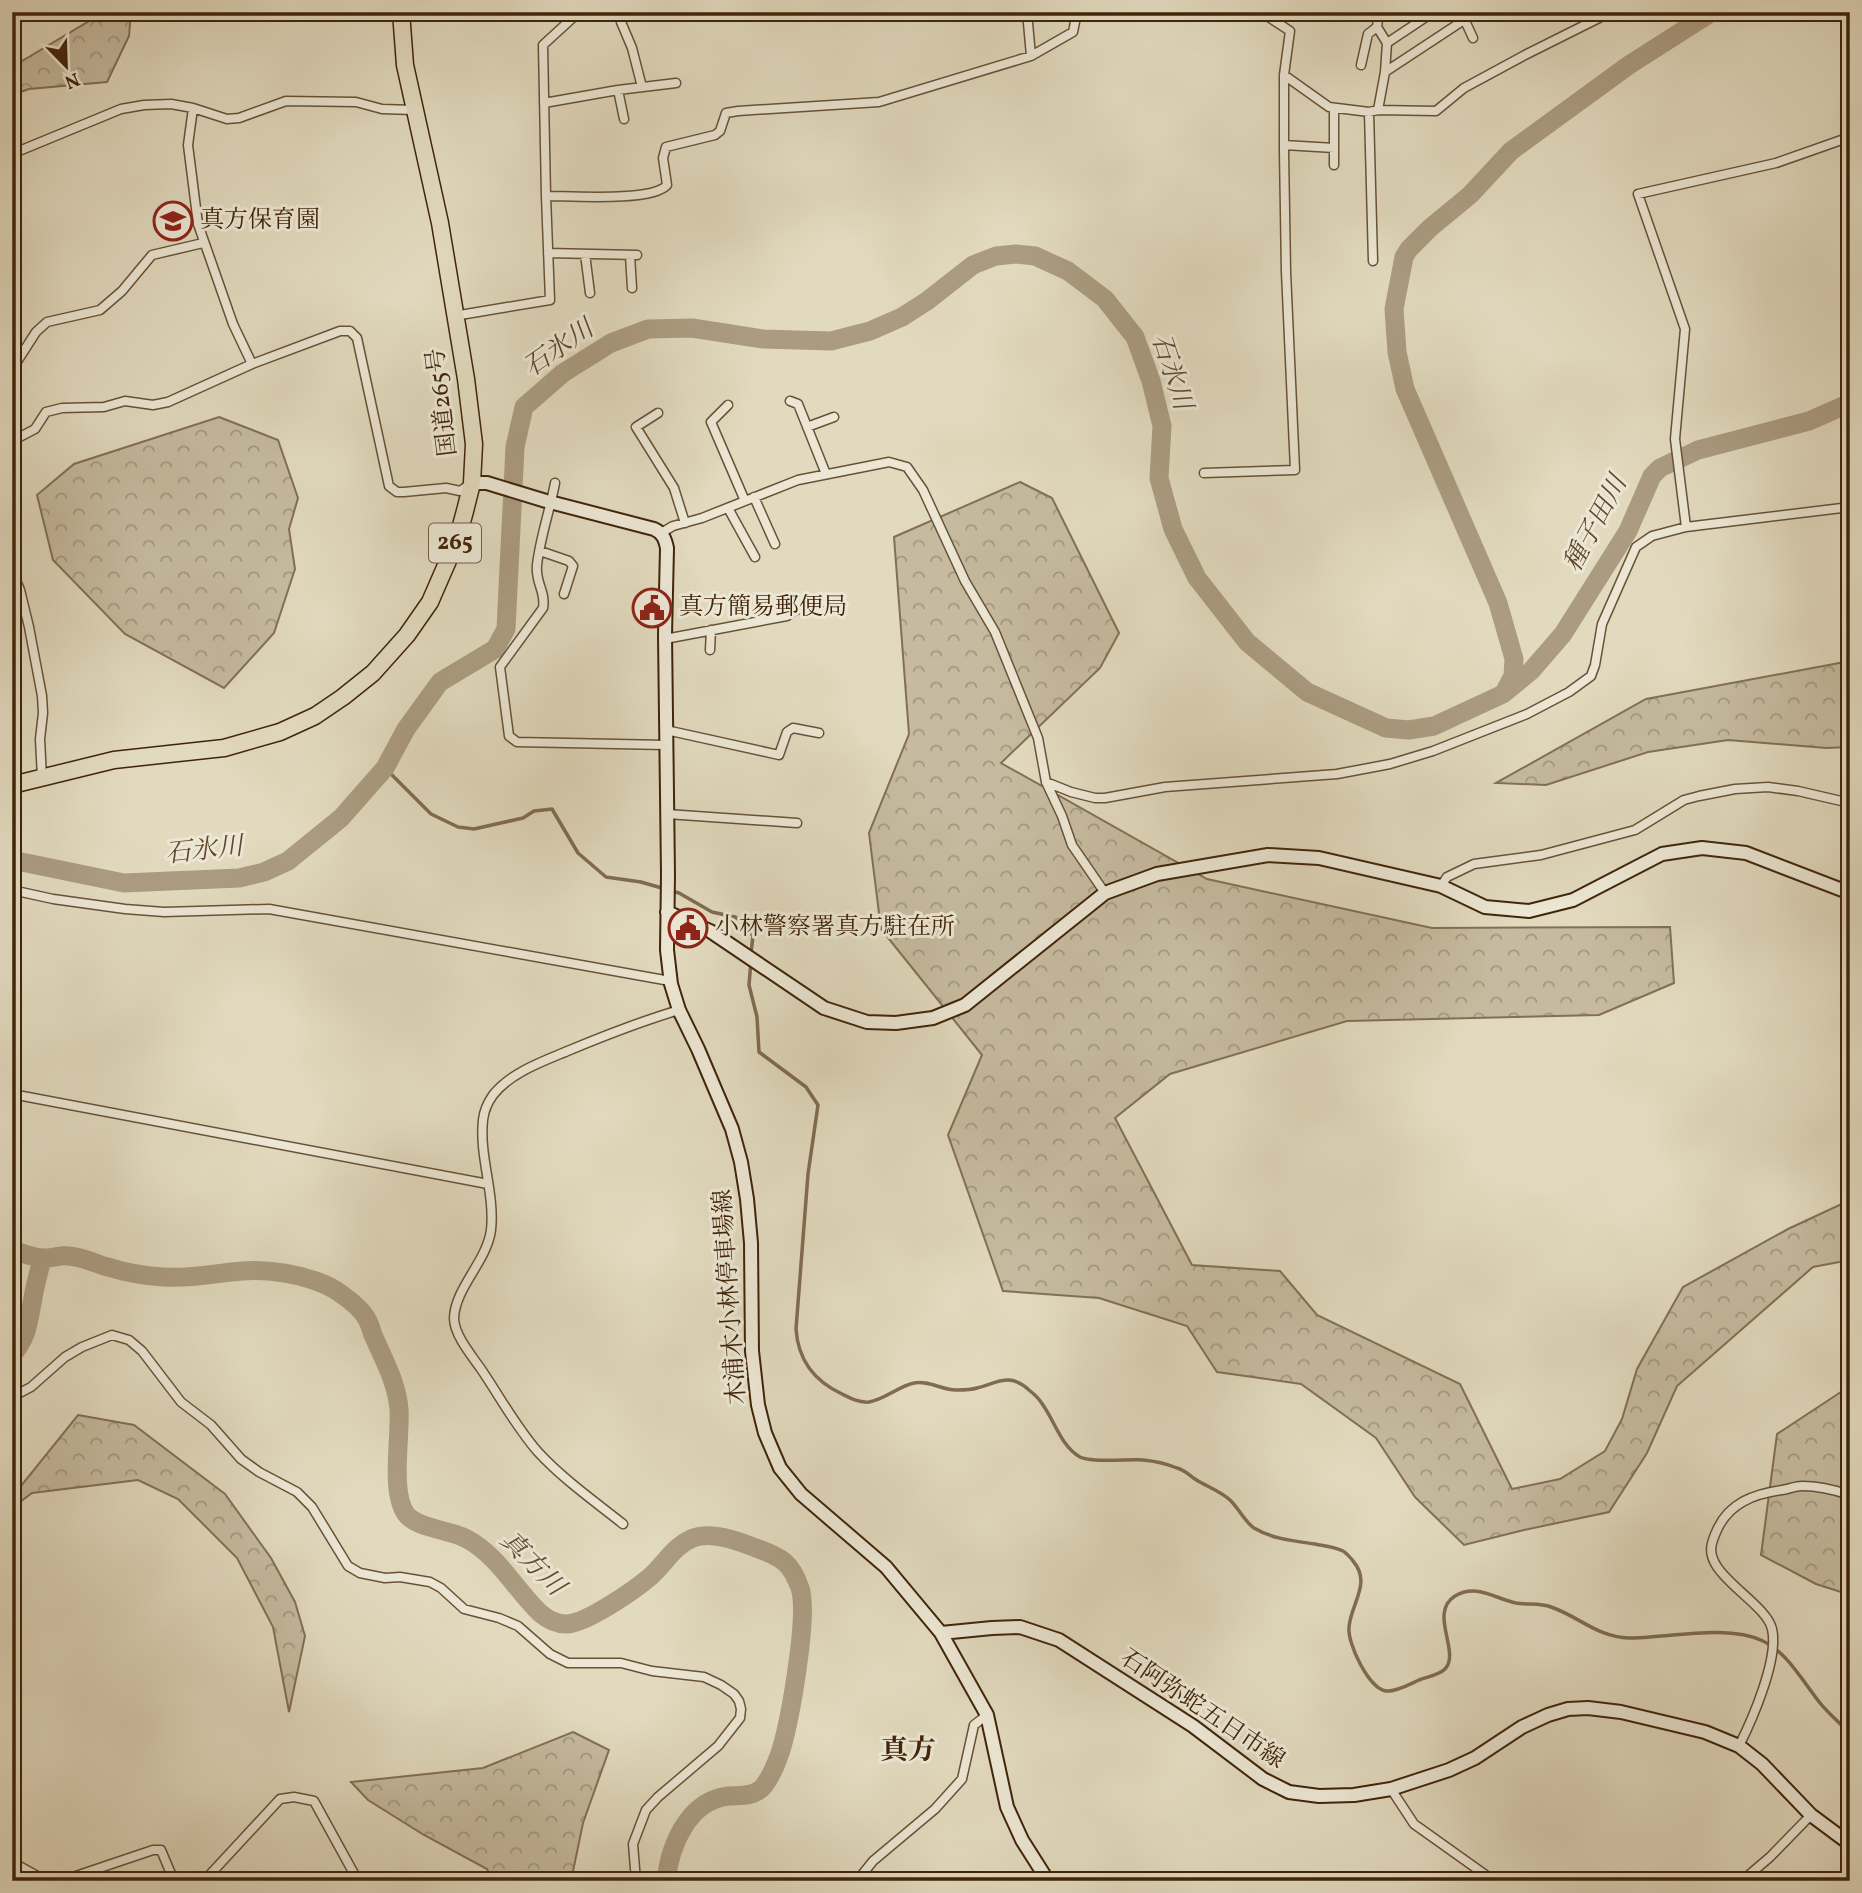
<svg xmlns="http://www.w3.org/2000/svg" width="1862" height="1893" font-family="Vollkorn,'Noto Serif JP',serif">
<defs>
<pattern id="forest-crowns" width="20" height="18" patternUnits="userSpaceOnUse" patternTransform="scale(1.75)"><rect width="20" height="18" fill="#c6bba0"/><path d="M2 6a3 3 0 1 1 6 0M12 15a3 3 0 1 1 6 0" fill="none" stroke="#a29881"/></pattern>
</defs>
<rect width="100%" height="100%" fill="#e2dabf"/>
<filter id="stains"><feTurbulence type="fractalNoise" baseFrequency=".00286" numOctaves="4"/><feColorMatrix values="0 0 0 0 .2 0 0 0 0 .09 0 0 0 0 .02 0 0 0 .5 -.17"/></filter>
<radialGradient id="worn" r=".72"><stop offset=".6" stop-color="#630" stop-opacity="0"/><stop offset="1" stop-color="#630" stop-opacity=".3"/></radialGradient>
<path fill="url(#forest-crowns)" stroke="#837054" stroke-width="2" d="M85 12H131L129 36 107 82 29 89 12 95V67L89 21Z
M219 417 278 440 298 498 289 529 295 569 274 633 224 688 125 634 53 560 37 495 74 464Z
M1020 482 1052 498 1119 633 1100 668 1001 763 1207 879 1432 928 1670 927 1674 983 1599 1015 1347 1021 1170 1074 1115 1118 1192 1265 1280 1271 1317 1315 1460 1384 1512 1489 1560 1479 1605 1451 1622 1419 1637 1369 1683 1287 1788 1229 1850 1200V1260L1813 1267 1677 1386 1647 1453 1609 1512 1524 1530 1464 1545 1415 1497 1376 1438 1301 1384 1217 1372 1187 1326 1099 1298 1003 1291 948 1135 982 1055 881 929 869 833 909 734 894 537Z
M1850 661V747L1826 748 1728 740 1648 752 1546 785 1496 783 1646 699Z
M1850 1386V1595L1816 1584 1761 1555 1777 1434Z
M78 1415 134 1425 225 1494 271 1558 295 1602 305 1636 289 1712 273 1627 237 1558 178 1499 138 1480 32 1493 12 1508V1497Z
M573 1732 609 1750 583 1823 571 1881H492L487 1869 424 1835 368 1800 351 1782 483 1768Z"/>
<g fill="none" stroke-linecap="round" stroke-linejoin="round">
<path stroke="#806c51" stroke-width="3.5" d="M385 768 431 814 458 827 474 829 523 818 534 811 552 809 578 853 606 877 641 882 679 893 712 912 735 917 747 926 753 936 751 953
M751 961 749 985 757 1017 759 1052 806 1087 818 1105 808 1174 796 1329C798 1360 814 1381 842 1394 850 1398 859 1403 869 1402 884 1400 899 1386 914 1383 928 1380 942 1390 956 1390 962 1390 971 1390 977 1388 997 1383 1010 1372 1029 1390 1034 1394 1040 1400 1043 1405 1055 1422 1061 1446 1080 1457 1092 1463 1127 1459 1143 1460 1154 1461 1167 1464 1177 1468 1185 1470 1189 1475 1195 1479 1207 1487 1221 1491 1231 1501 1239 1509 1245 1522 1254 1528 1272 1539 1295 1541 1315 1544 1324 1546 1335 1547 1343 1551 1345 1552 1352 1559 1353 1561 1372 1583 1351 1603 1349 1627 1347 1643 1369 1689 1386 1691 1396 1692 1410 1684 1419 1680 1427 1677 1439 1675 1445 1669 1461 1652 1428 1613 1455 1596 1476 1583 1496 1599 1516 1603 1528 1605 1540 1603 1551 1607 1580 1617 1597 1637 1629 1638 1668 1638 1727 1624 1763 1641 1788 1653 1803 1682 1820 1703 1829 1714 1840 1723 1850 1734"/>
<path stroke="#ab9c81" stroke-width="19" d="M1504 693 1513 676 1514 659 1498 603 1405 389 1397 352 1394 309 1404 257 1409 249 1430 228 1470 195 1511 151 1629 65 1712 12
M12 860 124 883 239 878 264 872 288 861 341 818 385 768 406 729 440 682 495 649 506 629 515 447 524 407 563 373 611 343 648 329 692 328 763 339 831 341 870 331 902 317 927 301 973 265 996 256 1016 254 1035 256 1068 271 1105 299 1135 337 1151 381 1162 426 1159 478 1173 529 1197 578 1247 642 1307 692 1386 728 1409 730 1434 726 1503 694 1531 671 1563 634 1628 531 1652 476 1660 468 1698 450 1809 421 1850 403
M12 1250C23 1253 35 1259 46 1258 53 1258 61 1255 68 1256 81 1256 96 1264 108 1267 127 1273 145 1276 164 1277 191 1279 216 1273 242 1271 269 1269 301 1274 326 1285 337 1290 358 1305 365 1316 369 1321 371 1329 373 1335 383 1358 397 1383 399 1409 401 1436 390 1492 406 1514 416 1528 450 1530 465 1538 497 1554 515 1589 540 1613 547 1619 556 1624 566 1624 586 1624 636 1589 651 1576 665 1563 675 1545 693 1538 712 1531 738 1541 756 1548 781 1557 791 1562 800 1588 809 1615 790 1720 781 1750 777 1762 771 1778 762 1788 752 1797 740 1795 728 1796 688 1801 670 1845 666 1881
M12 1355C29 1335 28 1322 33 1298 35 1285 39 1272 42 1259"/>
<defs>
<path id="street" d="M1027 12 1031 56
M1209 12H1216
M1461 12 1473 38
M621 22 632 48 642 87
M1387 43 1426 17 1431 12
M1361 65 1368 34 1377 27
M1385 72 1464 20
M1284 75 1329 107 1369 112 1378 110 1385 72 1387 43 1377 27 1379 12
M618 90 624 119
M544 103 618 90 676 83
M193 108 188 145 198 224 233 324 252 364
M1334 108V165
M1378 110 1436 111 1464 88 1525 55 1599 18
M1369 112 1373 261
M1284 145 1334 148
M12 152 19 151 121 109 144 105 171 104 193 108 227 119 239 118 286 101 356 102 382 109 414 110
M546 196C570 196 653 202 667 185L663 158 666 147 715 135 720 131 726 113 738 111 879 102 1031 56 1073 32 1077 12
M548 253 637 255
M585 254 590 293
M630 255 632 288
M454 316 550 300 546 196 543 45 579 12
M12 366 18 360 36 332 47 322 100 310 122 291 152 255 203 243
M790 401 798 404 826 474
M728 405 711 422 745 501
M658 413 636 427 674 488 685 523
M807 427 834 417
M12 443 14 440 35 429 46 412 62 408 104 407 125 401 153 405 168 402 252 364 340 331H350L357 338 389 486 397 492H404L446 488 460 491 469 485
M1204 473 1295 470 1286 272 1284 151V75L1290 31 1261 12
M555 483C550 510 540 538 537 565 535 583 546 591 543 608L500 667 509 736 517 742 666 745
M754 497 775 544
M728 508 755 557
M1686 527 1675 439 1685 329 1638 194 1776 163 1850 137
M661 533 673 526 702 518 798 480 889 462 907 467 923 490 965 581 995 632 1038 738 1046 782 1062 816 1072 845 1105 893
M540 551 569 561 573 566 564 594
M12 571 20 590 29 627 42 696 43 713 40 739 42 778
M665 639 787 616 793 611 832 599
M710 650 711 630
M666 730 779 755 787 732 793 728 819 733
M1046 782 1071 792 1095 798H1105L1165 787 1337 774 1390 764 1433 751 1527 714 1569 692 1591 676 1595 665 1602 624 1636 547 1652 536 1686 527 1850 507
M667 814 797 823
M1441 886 1447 877 1474 864 1541 855 1635 830 1684 800 1699 796 1735 789 1768 787 1798 791 1850 803
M12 890 53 899 125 909 164 912 269 909 670 981
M12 1094 488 1184
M12 1397 31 1387 65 1357 82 1347 112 1335 129 1340 142 1351 181 1402 211 1425 241 1459 259 1472 297 1492 312 1507 348 1566 360 1573 385 1578 400 1577 430 1582 441 1588 464 1609 499 1618 518 1626 550 1654 568 1663H621L652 1671 704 1677 721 1685 734 1694 739 1701 741 1709 740 1718 718 1746 658 1797 646 1810 633 1844 636 1881
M623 1524C594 1501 563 1479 538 1452 516 1427 500 1397 481 1369 472 1356 454 1335 454 1318 455 1288 487 1261 491 1230 495 1193 479 1157 483 1120 484 1111 488 1102 493 1095 511 1072 544 1061 570 1050 606 1035 642 1021 679 1010
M1739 1746C1752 1720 1779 1659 1772 1629 1767 1608 1728 1586 1716 1565 1708 1552 1711 1543 1717 1530 1729 1503 1754 1494 1782 1490 1788 1489 1796 1486 1802 1486 1818 1486 1835 1490 1850 1495
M1391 1789 1414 1824 1494 1881
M12 1862 41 1878 49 1881
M61 1881 153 1850H161L174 1881
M204 1881 280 1799 294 1797 314 1801 358 1881
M857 1881 873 1861 935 1809 962 1779 974 1725 987 1715
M1742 1881 1770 1857 1811 1815"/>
<path id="secondary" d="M472 483H487L546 501 654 529C663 533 665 539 667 548L665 635 668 874 667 950 671 984 679 1010 698 1049 732 1129 741 1162 747 1199 751 1243 752 1351 758 1405 765 1433 780 1468 801 1494 886 1567 941 1633 987 1715 1007 1807 1022 1840 1048 1881
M667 912 710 931 824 1008 867 1022 896 1023 933 1018 965 1005 1105 893 1157 874 1268 855 1319 858 1441 886 1485 907 1529 911 1573 900 1662 854 1702 848 1746 853 1850 893
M941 1633 992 1628 1020 1627 1059 1640 1193 1726 1263 1779 1289 1792 1319 1796 1354 1795 1391 1789 1449 1770 1475 1758 1522 1727 1548 1715 1568 1709 1588 1708 1621 1712 1705 1732 1739 1746 1762 1764 1811 1815 1850 1844"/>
<path id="highway" d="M12 785 114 760 224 748 280 732 315 716 343 697 373 673 407 635 430 602 457 540 465 511 472 483 474 444 466 379 440 223 405 65 401 12"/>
</defs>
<use href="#street" stroke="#685236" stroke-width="11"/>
<use href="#secondary" stroke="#402409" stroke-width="16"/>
<use href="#highway" stroke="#402409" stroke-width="19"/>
<use href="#street" stroke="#ece7d5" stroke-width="8"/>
<use href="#secondary" stroke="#ece7d5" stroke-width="12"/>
<use href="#highway" stroke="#e2dabf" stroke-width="16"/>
</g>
<defs>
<symbol id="school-ring" viewBox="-11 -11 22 22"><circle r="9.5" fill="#ece7d5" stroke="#8f2418" stroke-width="1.5"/><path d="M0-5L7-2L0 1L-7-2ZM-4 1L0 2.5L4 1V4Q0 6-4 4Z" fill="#8f2418"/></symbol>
<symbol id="civic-ring" viewBox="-11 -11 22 22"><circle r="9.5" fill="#ece7d5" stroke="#8f2418" stroke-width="1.5"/><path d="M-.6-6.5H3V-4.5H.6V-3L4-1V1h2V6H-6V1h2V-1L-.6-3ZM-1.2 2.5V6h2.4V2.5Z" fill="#8f2418"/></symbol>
</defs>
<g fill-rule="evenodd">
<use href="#school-ring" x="151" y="199" width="44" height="44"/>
<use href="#civic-ring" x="630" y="586" width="44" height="44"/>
<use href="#civic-ring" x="666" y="906" width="44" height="44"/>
</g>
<g text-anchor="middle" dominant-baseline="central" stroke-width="6" stroke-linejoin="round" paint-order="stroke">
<rect fill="#ece7d5" stroke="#745e46" stroke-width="2" x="429" y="523.5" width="52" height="39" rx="5"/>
<g font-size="23" font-weight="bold" fill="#402409">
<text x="455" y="543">265</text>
</g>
<g font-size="24" fill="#402409" stroke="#ece7d5" text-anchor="start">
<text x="200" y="221">真方保育園</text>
<text x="679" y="608">真方簡易郵便局</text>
<text x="715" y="928">小林警察署真方駐在所</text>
</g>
<g font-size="24" fill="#402409" stroke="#ece7d5">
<text transform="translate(443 402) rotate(-97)">国道265号</text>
<text transform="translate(731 1297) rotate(-94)">木浦木小林停車場線</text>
<text transform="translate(1202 1710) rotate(34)">石阿弥蛇五日市線</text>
</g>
<g font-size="26" font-style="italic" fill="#60482d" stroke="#ece7d5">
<text transform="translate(559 349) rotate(-35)">石氷川</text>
<text transform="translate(1171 372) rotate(72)">石氷川</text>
<text transform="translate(1596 524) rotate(-62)">種子田川</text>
<text transform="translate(204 851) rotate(-6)">石氷川</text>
<text transform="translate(532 1564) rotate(45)">真方川</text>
</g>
<g font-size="28" font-weight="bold" fill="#402409" stroke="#ece7d5">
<text x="908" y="1751">真方</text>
</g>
</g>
<rect width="1862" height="1893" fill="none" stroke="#e2dabf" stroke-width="42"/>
<rect x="14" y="14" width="1834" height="1865" fill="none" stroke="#402409" stroke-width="3.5"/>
<rect x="21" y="21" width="1820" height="1851" fill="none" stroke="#402409" stroke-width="2"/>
<g transform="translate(66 66) rotate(157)" stroke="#ece7d5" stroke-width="5" paint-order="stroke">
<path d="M0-5L12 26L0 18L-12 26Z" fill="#402409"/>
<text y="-10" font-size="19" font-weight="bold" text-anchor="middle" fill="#402409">N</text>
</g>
<rect width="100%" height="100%" filter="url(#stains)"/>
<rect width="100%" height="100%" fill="url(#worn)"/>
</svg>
